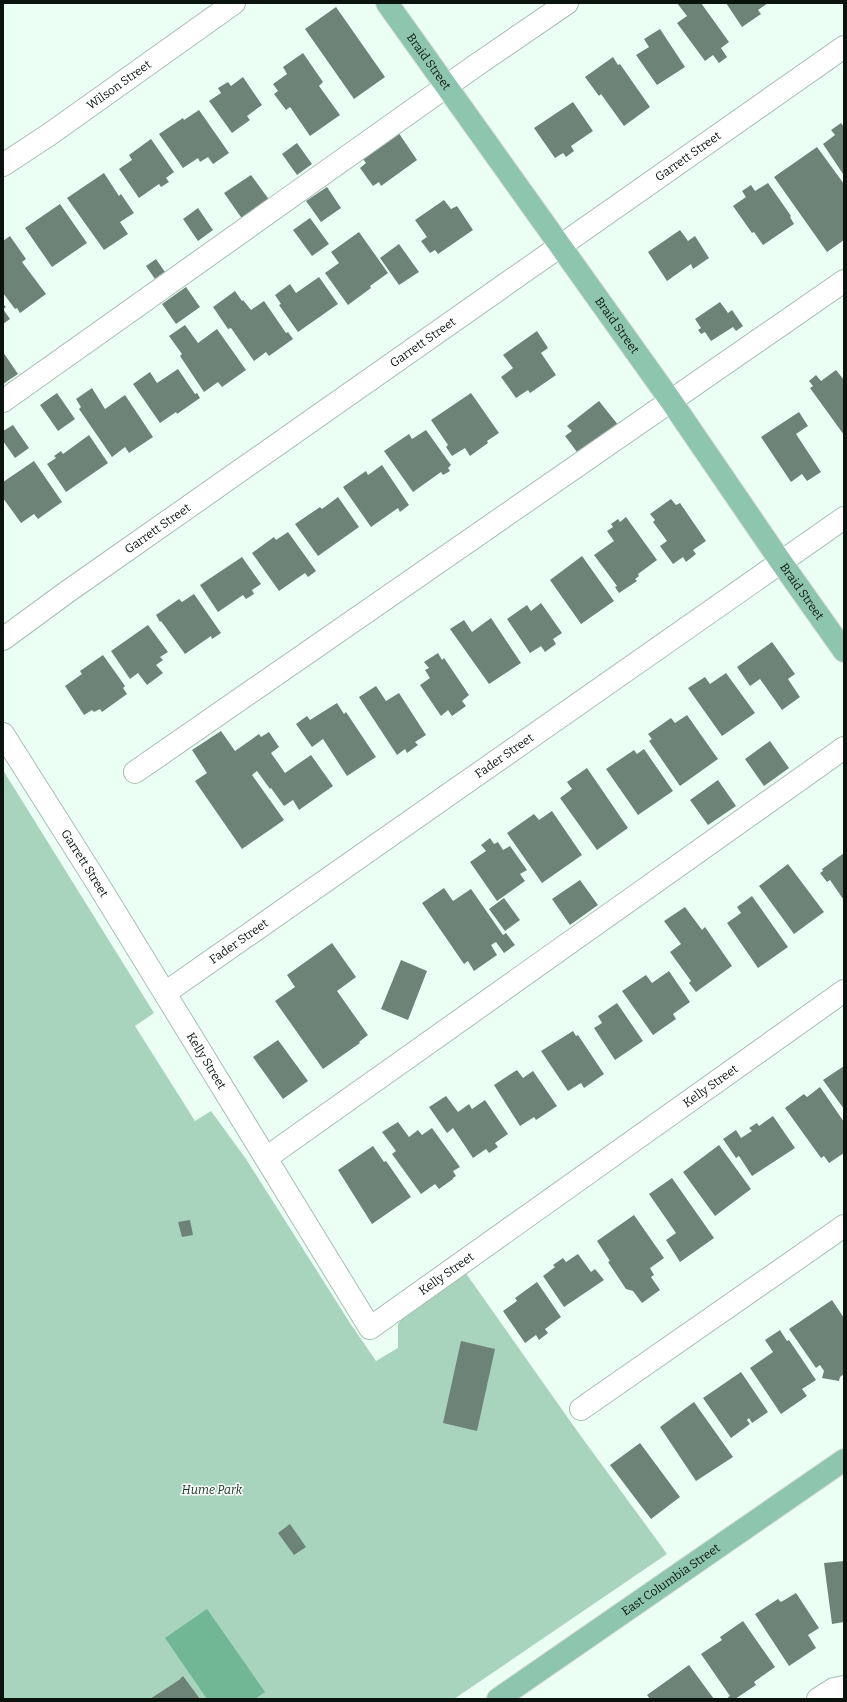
<svg xmlns="http://www.w3.org/2000/svg" width="847" height="1702" font-family="Bitter,serif">
<rect width="100%" height="100%" fill="#ecfff4"/>
<path fill="#a8d3bd" d="M3 770 154 1013 135 1026 195 1121 211 1111 246 1159 350 1323 376 1361 398 1348V1324L407 1312 465 1272 575 1428 667 1554 454 1699H3Z"/>
<path fill="#71b795" d="M207 1609 265 1692 255 1699H207L165 1638Z"/>
<path fill="#6e8378" d="M677 3H701L729 42 721 48 727 57 719 63 713 55 705 61 677 23 687 16Z
M726 3H768L758 10 761 14 742 27Z
M336 7 385 77 354 99 305 29Z
M660 29 685 67 657 85 636 55 649 47 644 39Z
M303 53 323 82 319 86 340 115 310 136 290 107 286 110 274 94 278 91 273 84 287 74 283 67Z
M613 57 618 65 620 64 650 107 624 126 601 94 599 96 585 77Z
M243 77 262 105 247 116 250 120 232 133 209 101 221 93 218 88 228 82 231 86Z
M573 102 593 131 571 146 574 151 566 157 563 153 555 158 534 128Z
M199 110 229 153 213 164 208 157 200 162 198 158 183 168 159 134 183 118 184 120Z
M841 123 844 127 843 174 823 144 835 135 831 130Z
M398 132 417 160 381 186 379 182 373 186 360 168 366 163 362 158Z
M151 139 174 172 166 178 169 182 161 187 159 184 139 198 119 169 132 160 129 155Z
M297 143 312 164 297 175 282 154Z
M817 147 844 184V240L827 252 774 177Z
M104 173 119 196 121 194 134 213 120 222 128 234 104 250 67 198Z
M251 175 270 201 243 220 224 193Z
M768 183 791 216 790 217 794 224 763 245 754 232 752 233 733 206 746 197 742 191 751 185 755 191Z
M327 187 341 208 321 222 306 201Z
M444 200 451 209 457 206 473 230 438 254 435 250 430 253 421 241 427 237 415 220Z
M60 204 87 243 52 267 25 228Z
M198 208 213 230 198 241 183 219Z
M310 218 329 244 312 256 293 230Z
M680 230 688 241 695 236 709 258 693 269 691 264 667 281 648 252Z
M359 232 388 273 370 286 371 288 348 305 325 273 339 263 331 252Z
M10 236 26 259 22 262 46 294 20 313 17 308 15 309 3 293V241Z
M399 244 419 272 399 285 380 258Z
M156 259 165 272 155 279 146 266Z
M319 277 338 304 298 332 279 305 281 304 275 295 290 284 296 293Z
M186 287 200 307 176 324 162 304Z
M235 291 242 301 243 300 251 310 264 301 286 333 288 332 293 339 269 356 266 352 254 361 231 328 228 329 213 307Z
M720 302 728 313 732 310 743 326 736 331 733 327 711 341 705 332 701 334 698 330 701 328 695 319Z
M3 304 6 307 3 309 10 319 3 324Z
M185 325 198 343 217 329 246 370 222 387 218 382 204 392 180 356 182 354 169 336Z
M537 331 548 348 541 353 556 375 530 393 528 390 516 398 501 377 513 368 503 355Z
M3 352 18 374 3 384Z
M178 369 195 394 197 393 200 398 177 414 176 412 160 423 133 384 150 372 157 383Z
M836 370 844 380V435L810 388 813 386 809 381 816 375 821 381Z
M92 388 105 409 125 395 153 437 129 453 125 447 112 457 79 409 81 407 76 399Z
M57 393 75 419 58 431 40 405Z
M471 393 499 433 487 441 488 443 470 456 465 448 452 456 446 447 448 445 431 420Z
M599 401 619 426 580 456 565 436 572 431 567 426Z
M799 412 808 426 796 434 821 472 807 481 802 474 791 482 761 437Z
M13 425 29 448 15 458 3 441V431Z
M426 430 451 465 448 468 450 471 443 475 441 472 413 492 384 451 409 434 412 439Z
M89 435 108 463 66 492 47 464 56 458 54 456 61 451 63 454Z
M34 461 62 502 38 519 34 514 21 523 3 498V482Z
M382 465 409 505 400 512 398 508 371 527 343 487 366 471 368 475Z
M338 497 359 527 318 556 295 524 320 507 322 509Z
M671 499 676 505 680 503 706 541 693 550 696 554 686 562 683 557 673 564 660 546 667 541 653 522 655 520 650 514Z
M626 517 657 560 638 574 639 576 635 579 637 581 619 593 615 587 617 586 594 555 614 541 607 531 613 527 611 524 618 519 620 522Z
M288 532 316 571 308 577 305 573 279 591 252 553 274 537 276 540Z
M582 556 614 601 581 624 550 580Z
M242 557 261 584 252 590 254 594 246 599 243 595 218 612 200 585Z
M194 594 221 633 212 639 211 636 185 654 161 621 160 622 156 615 179 599 182 602Z
M541 603 562 633 553 639 556 644 545 652 541 646 530 653 507 619 527 605 531 611Z
M491 618 521 663 489 684 450 629 464 620 472 632Z
M148 625 168 652 160 657 163 660 156 665 163 673 147 685 138 673 130 679 111 651Z
M772 642 795 674 788 679 800 697 782 710 760 679 750 686 737 667Z
M438 653 442 660 444 658 469 695 462 701 466 706 452 716 448 710 441 716 420 685 430 678 425 670 429 668 424 662Z
M103 655 125 686 123 688 127 694 102 712 100 709 94 712 92 710 84 715 65 686 82 674 80 671Z
M726 673 755 713 722 736 688 688 705 677 710 684Z
M376 686 386 701 399 693 426 735 415 742 418 745 407 753 405 749 397 755 359 697Z
M337 703 344 714 346 712 376 757 347 776 323 739 312 747 296 724 307 716 310 720Z
M687 715 718 759 680 786 649 741 652 739 648 734 671 718 675 723Z
M221 731 235 751 259 734 261 737 269 732 279 747 271 753 285 773 311 755 333 786 299 810 293 800 284 806 271 788 270 789 257 771 252 775 284 820 242 849 195 781 207 773 192 750Z
M770 741 789 768 764 786 745 759Z
M644 749 673 791 638 815 606 769 634 750 637 754Z
M587 768 628 828 597 850 560 798 572 789 567 782Z
M718 780 736 806 708 825 690 800Z
M552 811 582 855 542 883 507 833 534 814 539 820Z
M490 838 494 844 498 842 503 850 510 846 527 870 520 874 525 881 497 901 470 862 486 851 481 845Z
M844 853V898L843 899 830 880 827 882 820 873 823 871 822 869Z
M788 864 824 912 794 934 759 886Z
M580 880 598 905 570 925 552 899Z
M444 888 453 901 471 889 503 935 506 933 515 945 504 953 496 942 491 945 497 955 474 971 468 961 464 964 422 903Z
M752 896 788 947 758 968 727 923 741 913 737 907Z
M504 898 520 920 505 931 489 909Z
M685 907 702 930 705 927 732 966 696 992 689 983 691 981 670 952 681 944 664 921Z
M332 943 356 977 337 991 368 1035 359 1042 360 1043 323 1069 275 1001 295 987 287 975Z
M401 960 427 971 408 1020 381 1009Z
M669 971 690 1002 673 1014 676 1019 653 1035 622 991 646 975 652 983Z
M617 1003 643 1041 615 1060 594 1028 602 1023 598 1016Z
M573 1031 576 1036 578 1035 604 1074 584 1088 581 1083 568 1091 541 1051Z
M278 1040 308 1081 283 1099 253 1057Z
M844 1066V1109L823 1080Z
M517 1070 523 1078 533 1071 557 1106 536 1120 534 1117 520 1126 494 1085Z
M820 1087 844 1122V1153L829 1163 824 1156 821 1158 785 1108 804 1094 807 1097Z
M446 1096 458 1112 469 1104 472 1109 485 1100 508 1134 495 1143 498 1147 489 1153 486 1149 473 1158 453 1128 447 1133 429 1107Z
M773 1116 795 1148 752 1176 739 1156 736 1158 723 1139 736 1130 741 1138 752 1131 749 1128 757 1123 759 1126Z
M398 1122 409 1137 418 1130 422 1135 432 1128 460 1167 453 1171 456 1176 453 1178V1179L439 1189 435 1184 421 1194 392 1154 396 1151 382 1132Z
M719 1145 751 1189 715 1216 683 1172Z
M373 1146 384 1162 386 1161 411 1197 372 1224 338 1170Z
M672 1178 714 1238 680 1262 666 1240 676 1233 649 1194Z
M634 1215 664 1258 650 1268 654 1275 651 1277 660 1290 642 1303 633 1291 626 1289 608 1262 610 1261 597 1241Z
M190 1220 193 1235 182 1237 178 1222Z
M578 1254 591 1272 595 1269 604 1280 564 1307 543 1276 555 1267 553 1265 563 1258 566 1262Z
M537 1282 561 1317 545 1329 548 1333 539 1340 536 1335 525 1343 503 1311 517 1301 515 1298Z
M832 1300 844 1318V1374L840 1377 839 1381 822 1378 824 1371 820 1365 816 1368 789 1329Z
M780 1330 787 1341 789 1340 816 1380 802 1389 807 1396 781 1414 750 1368 773 1352 765 1340Z
M461 1341 495 1349 477 1431 443 1423Z
M741 1372 768 1412 752 1423 749 1418 747 1420 750 1424 731 1438 703 1398Z
M694 1402 733 1457 696 1481 660 1427Z
M640 1443 680 1497 651 1519 610 1465Z
M290 1524 306 1547 294 1555 278 1533Z
M844 1561V1622L832 1624 824 1563Z
M796 1593 819 1628 808 1635 816 1648 789 1666 755 1614 778 1599 781 1602Z
M743 1621 775 1667 754 1682 756 1685 735 1699H729L728 1697 730 1696 701 1654 722 1640 720 1637Z
M689 1665 714 1699H650L647 1695Z
M183 1676 200 1699H150L179 1680Z"/>
<g fill="none" stroke-linecap="round" stroke-linejoin="round">
<defs>
<g id="minor">
<path id="s1" d="M3 165 50 134 234 3"/>
<path d="M3 401 475 66 567 3"/>
<path id="s2" d="M3 639 67 592 844 47"/>
<path id="s3" d="M3 734 96 881 370 1328 844 991"/>
<path d="M135 772 844 281"/>
<path id="s4" d="M165 993 844 518"/>
<path d="M266 1158 844 748"/>
<path d="M581 1409 844 1226"/>
<path d="M818 1699 834 1689 844 1687"/>
</g>
<g id="major">
<path id="s5" d="M387 3 671 401 781 562 844 651"/>
<path id="s6" d="M498 1699 844 1460"/>
</g>
</defs>
<use href="#minor" stroke="#a8bfb2" stroke-width="24"/>
<use href="#major" stroke="#dddedd" stroke-width="24"/>
<use href="#minor" stroke="#fff" stroke-width="22"/>
<use href="#major" stroke="#8ec5ae" stroke-width="22"/>
</g>
<g text-anchor="middle" dominant-baseline="central" stroke-width="3" stroke-linejoin="round" paint-order="stroke">
<g font-size="12" fill="#0b130f" stroke="#fff">
<text stroke="none"><textPath href="#s5" startOffset="72">Braid Street</textPath></text>
<text stroke="none"><textPath href="#s1" startOffset="141">Wilson Street</textPath></text>
<text stroke="none"><textPath href="#s2" startOffset="838">Garrett Street</textPath></text>
<text stroke="none"><textPath href="#s5" startOffset="396">Braid Street</textPath></text>
<text stroke="none"><textPath href="#s2" startOffset="514">Garrett Street</textPath></text>
<text stroke="none"><textPath href="#s2" startOffset="190">Garrett Street</textPath></text>
<text stroke="none"><textPath href="#s5" startOffset="720">Braid Street</textPath></text>
<text stroke="none"><textPath href="#s4" startOffset="414">Fader Street</textPath></text>
<text stroke="none"><textPath href="#s3" startOffset="153">Garrett Street</textPath></text>
<text stroke="none"><textPath href="#s4" startOffset="90">Fader Street</textPath></text>
<text stroke="none"><textPath href="#s3" startOffset="385">Kelly Street</textPath></text>
<text stroke="none"><textPath href="#s3" startOffset="1116">Kelly Street</textPath></text>
<text stroke="none"><textPath href="#s3" startOffset="792">Kelly Street</textPath></text>
<text stroke="none"><textPath href="#s6" startOffset="210">East Columbia Street</textPath></text>
</g>
<g font-size="12" font-style="italic" fill="#103122" stroke="#fff">
<text x="212" y="1490">Hume Park</text>
</g>
</g>
<rect width="847" height="1702" fill="none" stroke="#0b130f" stroke-width="8"/>
</svg>
